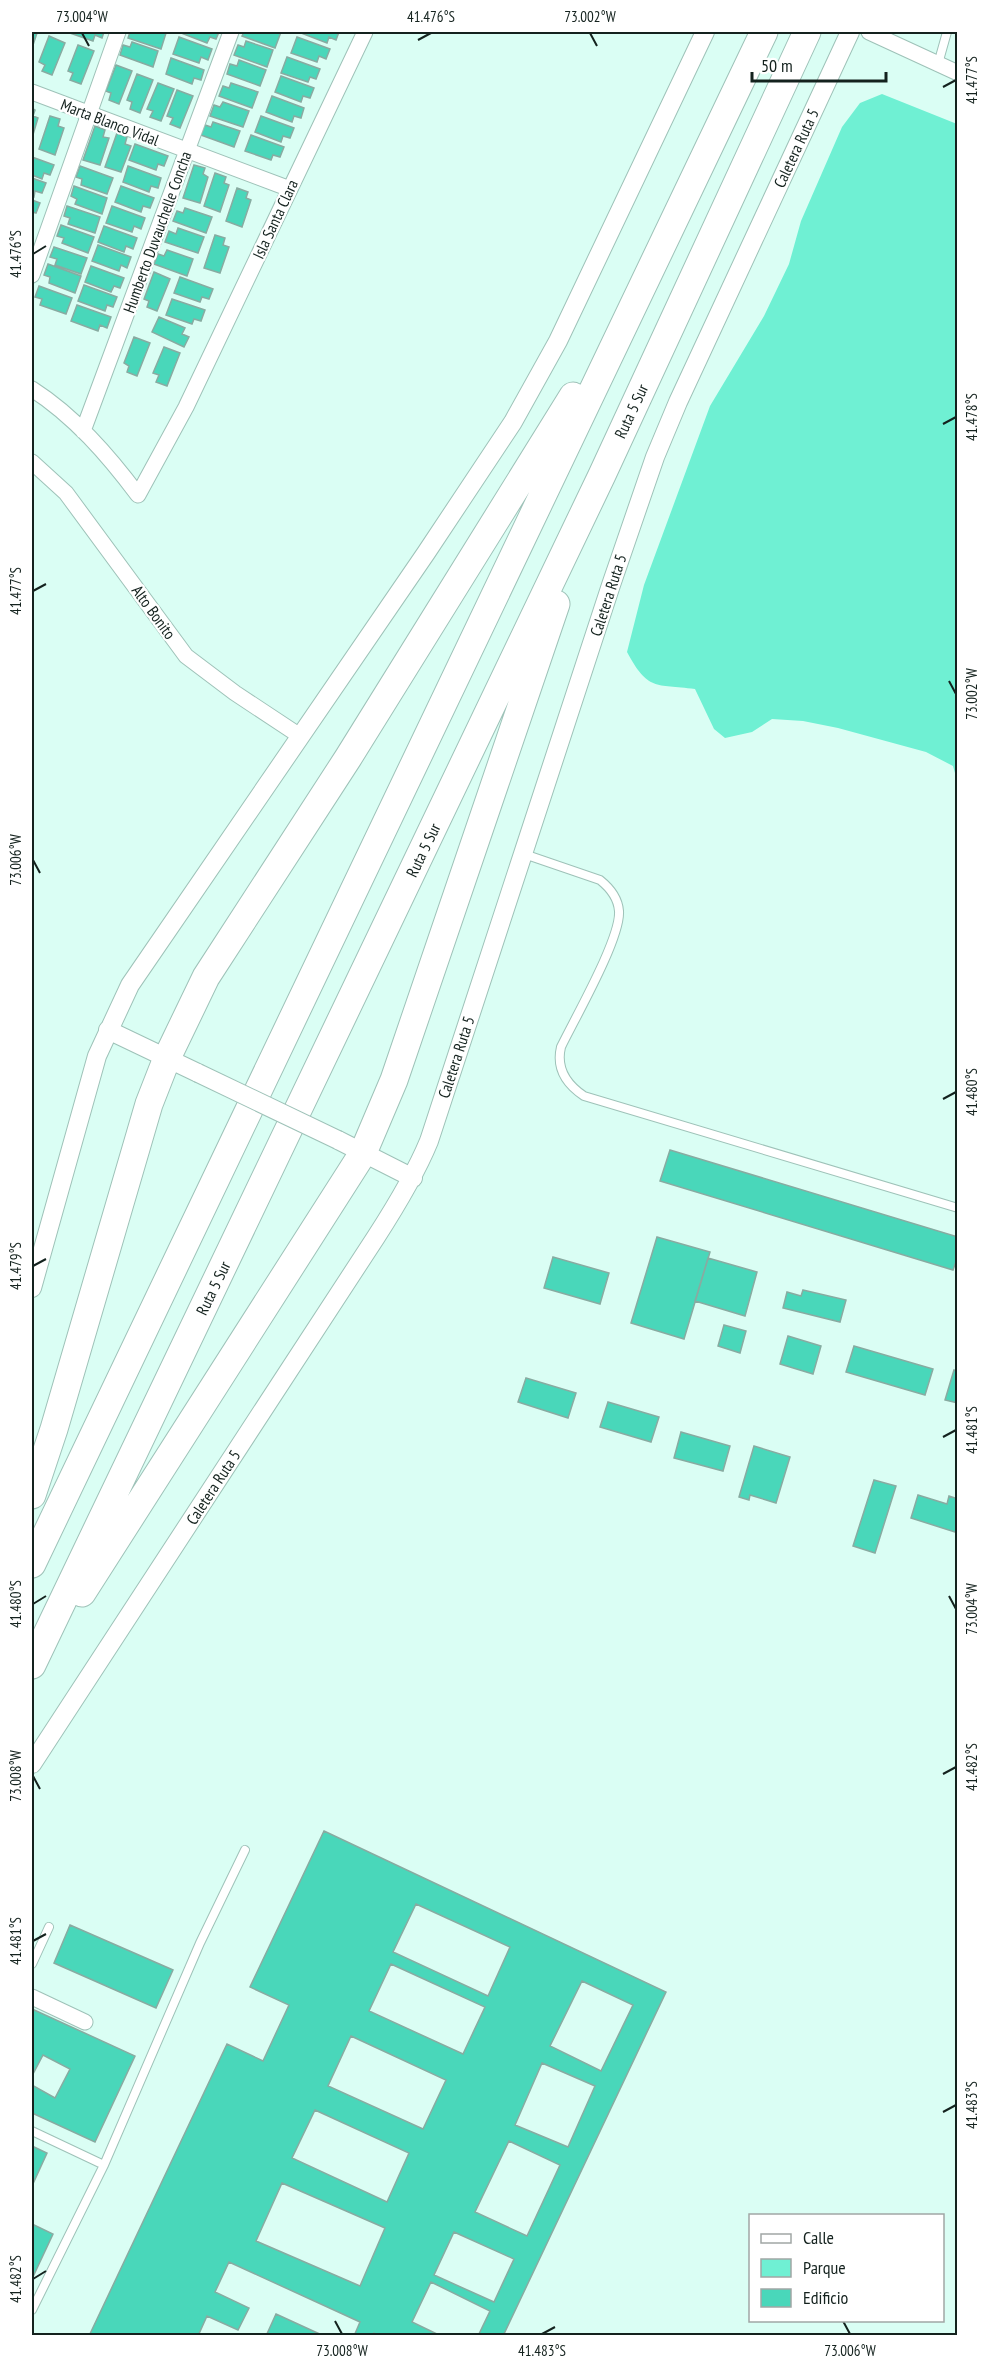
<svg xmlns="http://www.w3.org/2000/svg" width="989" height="2367" font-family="'PT Sans Narrow',sans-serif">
<rect width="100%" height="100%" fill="#dafef4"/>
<path fill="#6ff0d3" d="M882 94 957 124V780L953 766 926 752 838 728 803 721 772 719 752 732 725 738 714 729 695 689C655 684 648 691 627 652L644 585 710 406 764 316 789 264 801 221 842 127 860 103Z"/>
<path fill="#49d7ba" stroke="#88aba1" stroke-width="1.5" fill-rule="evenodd" d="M32 32 37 33 32 48Z
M67 32H104L102 38 95 35 93 41Z
M130 32H162L166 33 161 49 128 38Z
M182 32H219L216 39 210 37 207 43 181 33Z
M244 32H281L275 48 242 36Z
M301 32H339L336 40 329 37 327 43 301 33Z
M49 36 65 43 52 75 42 71 45 65 39 62Z
M179 37 212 49 208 60 201 57 199 63 173 54Z
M297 37 330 49 326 59 319 56 317 62 291 53Z
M246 41 273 50 267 67 234 55 238 45 244 47Z
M132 42 158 51 153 67 120 55 123 45 130 47Z
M78 45 94 51 81 84 70 80 73 73 68 71Z
M287 57 320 69 316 79 310 77 308 82 281 73Z
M171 58 204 70 201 80 194 78 192 84 166 74Z
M239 60 266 70 260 86 227 74 230 64 237 66Z
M116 65 132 71 119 104 109 100 111 93 106 91Z
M137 74 153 80 140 113 130 109 132 102 127 100Z
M281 76 314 88 310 98 303 96 301 102 275 92Z
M158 83 174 89 161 121 150 117 153 111 147 109Z
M231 83 258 92 252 108 219 96 223 86 229 88Z
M177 90 193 96 180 128 170 124 173 118 167 116Z
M272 96 304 108 301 118 294 116 292 122 266 112Z
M223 102 249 111 243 127 210 116 214 105 220 107Z
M32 108 35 110 33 116 38 118 32 138Z
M50 116 60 119 58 126 64 128 55 155 39 149Z
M261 116 294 128 290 138 283 136 281 142 255 132Z
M213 122 240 131 234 147 201 135 205 125 211 127Z
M95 126 105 130 103 137 109 138 100 165 83 160Z
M117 133 127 137 125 144 131 146 121 172 105 167Z
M251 135 284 147 280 157 273 155 271 160 245 151Z
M135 144 168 156 164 166 158 164 156 170 129 160Z
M32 157 54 165 50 175 44 173 42 179 32 175Z
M194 165 205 168 203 174 208 177 200 203 183 198Z
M80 166 113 178 107 194 81 185 82 179 76 177Z
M128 166 161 178 158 188 151 186 149 192 123 182Z
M215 173 226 177 224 183 229 185 220 212 204 206Z
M32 178 46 183 42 193 35 191 34 197 32 196Z
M74 186 107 198 102 214 75 204 77 199 71 196Z
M121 186 154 198 150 208 143 206 141 212 115 202Z
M237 188 248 192 246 198 251 200 242 227 226 221Z
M32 200 40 203 36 213 32 212Z
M67 206 100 217 95 233 68 224 70 218 64 216Z
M112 206 145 218 141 229 134 226 132 232 106 223Z
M185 208 212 217 206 233 173 221 177 211 183 213Z
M61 225 94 237 88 253 62 243 64 238 57 236Z
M104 226 137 238 133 249 126 246 124 252 98 242Z
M178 228 204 237 198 253 165 242 169 231 176 234Z
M215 235 225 238 223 245 229 247 220 273 204 268Z
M98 245 131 257 127 268 121 265 119 271 92 261Z
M54 247 87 258 81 274 55 265 57 259 50 257Z
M167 250 193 259 187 276 154 264 158 254 164 256Z
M48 264 81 276 75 293 49 283 50 277 44 275Z
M91 266 124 278 120 288 114 286 111 292 85 282Z
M154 272 170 279 157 311 147 307 149 301 144 299Z
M180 277 213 289 209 299 202 297 200 302 174 293Z
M84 285 117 297 113 307 107 305 105 311 78 301Z
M39 286 72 298 66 314 40 305 42 299 35 297Z
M172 299 205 310 201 321 194 319 192 324 166 315Z
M77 305 111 317 107 328 100 325 98 331 71 321Z
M159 317 185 328 182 334 189 337 184 347 152 332Z
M134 337 150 343 137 376 127 372 129 366 124 363Z
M164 347 180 353 167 386 156 382 159 375 153 373Z
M670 1150 958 1237V1256L953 1270 660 1181Z
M657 1237 710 1252 684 1339 631 1323Z
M553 1257 609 1273 600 1304 544 1288Z
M708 1258 757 1272 745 1316 695 1301Z
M803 1290 846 1300 840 1322 783 1308 787 1292 801 1296Z
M724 1325 746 1331 740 1353 718 1346Z
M788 1336 821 1346 813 1374 780 1364Z
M854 1346 933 1369 925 1395 846 1372Z
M954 1370 958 1371V1403L945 1400Z
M526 1378 576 1393 568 1418 518 1402Z
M608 1402 659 1417 651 1442 600 1427Z
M681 1432 730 1446 723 1471 674 1458Z
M754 1446 790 1457 776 1503 750 1495 749 1500 739 1497Z
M874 1480 896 1486 875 1553 853 1546Z
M918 1495 947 1504 949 1496 958 1499V1533L911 1518Z
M324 1831 666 1992 503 2336H478L490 2311 431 2282 412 2322 441 2336H379L374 2333 373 2336H354L360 2322 229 2262 215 2292 249 2308 238 2330 207 2316 198 2336H89L227 2044 263 2061 289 2005 250 1987ZM416 1904 510 1947 488 1996 393 1952ZM391 1964 485 2007 463 2054 369 2011ZM582 1981 633 2005 601 2071 550 2046ZM351 2036 446 2080 423 2129 328 2086ZM542 2063 595 2086 568 2147 515 2125ZM315 2110 409 2153 387 2202 292 2158ZM509 2141 560 2165 527 2236 475 2212ZM282 2183 385 2228 360 2286 256 2241ZM454 2232 514 2259 494 2302 434 2275Z
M70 1925 173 1970 156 2008 54 1963Z
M32 2009 135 2056 95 2142 32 2113V2085L55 2098 70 2069 43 2055 32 2076Z
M32 2146 47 2153 32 2186Z
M32 2224 53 2234 32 2279Z
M276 2314 324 2336H266Z"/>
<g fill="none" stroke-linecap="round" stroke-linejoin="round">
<defs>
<path id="service" d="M938 64 947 32
M524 854 600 880C610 888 618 898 619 911 621 938 575 1018 561 1047 556 1068 566 1084 584 1096L958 1208
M32 1964 49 1927
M32 2131 104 2165
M32 2310 104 2165 200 1943 245 1850"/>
<path id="minor" d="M869 32 958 73
M32 92 290 189
M32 275 118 32
M32 389C74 416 108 455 138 495L186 407 365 32
M83 431 231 32
M32 462 66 493 186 656 235 693 300 736
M32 1997 85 2022"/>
<path id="tertiary" d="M108 1030 198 1073
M338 1140 413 1178
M32 1288 97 1056 130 985 426 553 513 422 558 341 705 32
M32 1764 376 1237C396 1206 415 1175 429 1141L611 585 655 457 678 402 850 32"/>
<path id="motorway" d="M32 1495 54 1429 149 1104 167 1058 206 977 348 758 573 396
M32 1564 764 32
M82 1593 363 1153 394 1080 556 604
M32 1665 602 475 807 32"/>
</defs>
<use href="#service" stroke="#9ec2b8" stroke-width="10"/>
<use href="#minor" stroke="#9ec2b8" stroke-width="17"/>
<use href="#tertiary" stroke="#9ec2b8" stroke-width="20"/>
<use href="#motorway" stroke="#9ec2b8" stroke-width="29"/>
<use href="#service" stroke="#fff" stroke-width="8"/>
<use href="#minor" stroke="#fff" stroke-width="15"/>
<use href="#tertiary" stroke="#fff" stroke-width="18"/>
<use href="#motorway" stroke="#fff" stroke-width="27"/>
<defs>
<path id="tertiary-bridge" d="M198 1073 338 1140"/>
</defs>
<use href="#tertiary-bridge" stroke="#9ec2b8" stroke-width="20" stroke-linecap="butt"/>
<use href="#tertiary-bridge" stroke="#fff" stroke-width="18"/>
</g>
<path fill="none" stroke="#14221e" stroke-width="2" d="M82 33 89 46M590 33 597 46M418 40 431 33M943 87 956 80M33 254 46 246M943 424 956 417M33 591 46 584M949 681 956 694M33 860 40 873M943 1099 956 1092M33 1266 46 1259M943 1437 956 1430M949 1596 956 1609M33 1604 46 1596M943 1774 956 1767M33 1776 40 1789M33 1941 46 1934M943 2112 956 2105M33 2279 46 2271M335 2321 342 2334M843 2321 850 2334M542 2334 555 2327"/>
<g text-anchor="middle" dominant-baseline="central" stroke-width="4.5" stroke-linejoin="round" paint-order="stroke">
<g font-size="16" fill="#14221e" stroke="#fff">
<text transform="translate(110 122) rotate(21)">Marta Blanco Vidal</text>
<text transform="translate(796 148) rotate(-65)">Caletera Ruta 5</text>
<text transform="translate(275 219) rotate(-65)">Isla Santa Clara</text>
<text transform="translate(157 232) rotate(-70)">Humberto Duvauchelle Concha</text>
<text transform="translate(631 411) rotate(-65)">Ruta 5 Sur</text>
<text transform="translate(608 595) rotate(-72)">Caletera Ruta 5</text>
<text transform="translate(154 612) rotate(54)">Alto Bonito</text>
<text transform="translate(423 850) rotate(-64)">Ruta 5 Sur</text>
<text transform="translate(456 1057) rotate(-72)">Caletera Ruta 5</text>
<text transform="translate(213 1288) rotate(-64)">Ruta 5 Sur</text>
<text transform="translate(213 1487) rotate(-57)">Caletera Ruta 5</text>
</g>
</g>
<rect width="989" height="2367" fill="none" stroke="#ffffff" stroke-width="66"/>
<rect x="749" y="2214" width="195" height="108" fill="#ffffff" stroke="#a1a7a5" stroke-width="1.5"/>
<rect x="761" y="2234" width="30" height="9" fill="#ffffff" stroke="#a1a7a5" stroke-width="1.5"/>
<text x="803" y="2244" font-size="18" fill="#14221e">Calle</text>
<rect x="761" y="2259" width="30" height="18" fill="#6ff0d3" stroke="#a1a7a5" stroke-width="1.5"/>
<text x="803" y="2274" font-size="18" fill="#14221e">Parque</text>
<rect x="761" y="2289" width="30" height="18" fill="#49d7ba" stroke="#a1a7a5" stroke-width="1.5"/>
<text x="803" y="2304" font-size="18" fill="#14221e">Edificio</text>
<path d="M752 72v9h134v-9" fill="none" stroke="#14221e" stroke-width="3"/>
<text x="761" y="72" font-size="18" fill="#14221e" stroke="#ffffff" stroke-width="4.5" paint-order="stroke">50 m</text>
<rect x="33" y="33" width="923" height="2301" fill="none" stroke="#14221e" stroke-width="2"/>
<g font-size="15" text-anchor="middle" fill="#14221e">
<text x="82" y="22">73.004°W</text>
<text x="431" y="22">41.476°S</text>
<text x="590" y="22">73.002°W</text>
<text transform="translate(972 80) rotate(-90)" y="5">41.477°S</text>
<text transform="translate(16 254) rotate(-90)" y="5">41.476°S</text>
<text transform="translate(972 417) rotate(-90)" y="5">41.478°S</text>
<text transform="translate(16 591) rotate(-90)" y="5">41.477°S</text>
<text transform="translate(972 694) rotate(-90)" y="5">73.002°W</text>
<text transform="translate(16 860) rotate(-90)" y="5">73.006°W</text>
<text transform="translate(972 1092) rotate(-90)" y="5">41.480°S</text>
<text transform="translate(16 1266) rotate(-90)" y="5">41.479°S</text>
<text transform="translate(972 1430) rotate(-90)" y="5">41.481°S</text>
<text transform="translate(16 1604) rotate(-90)" y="5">41.480°S</text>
<text transform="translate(972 1609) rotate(-90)" y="5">73.004°W</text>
<text transform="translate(972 1767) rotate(-90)" y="5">41.482°S</text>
<text transform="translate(16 1776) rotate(-90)" y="5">73.008°W</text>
<text transform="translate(16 1941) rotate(-90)" y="5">41.481°S</text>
<text transform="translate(972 2105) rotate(-90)" y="5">41.483°S</text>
<text transform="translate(16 2279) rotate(-90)" y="5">41.482°S</text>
<text x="342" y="2356">73.008°W</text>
<text x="542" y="2356">41.483°S</text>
<text x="850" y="2356">73.006°W</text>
</g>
</svg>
